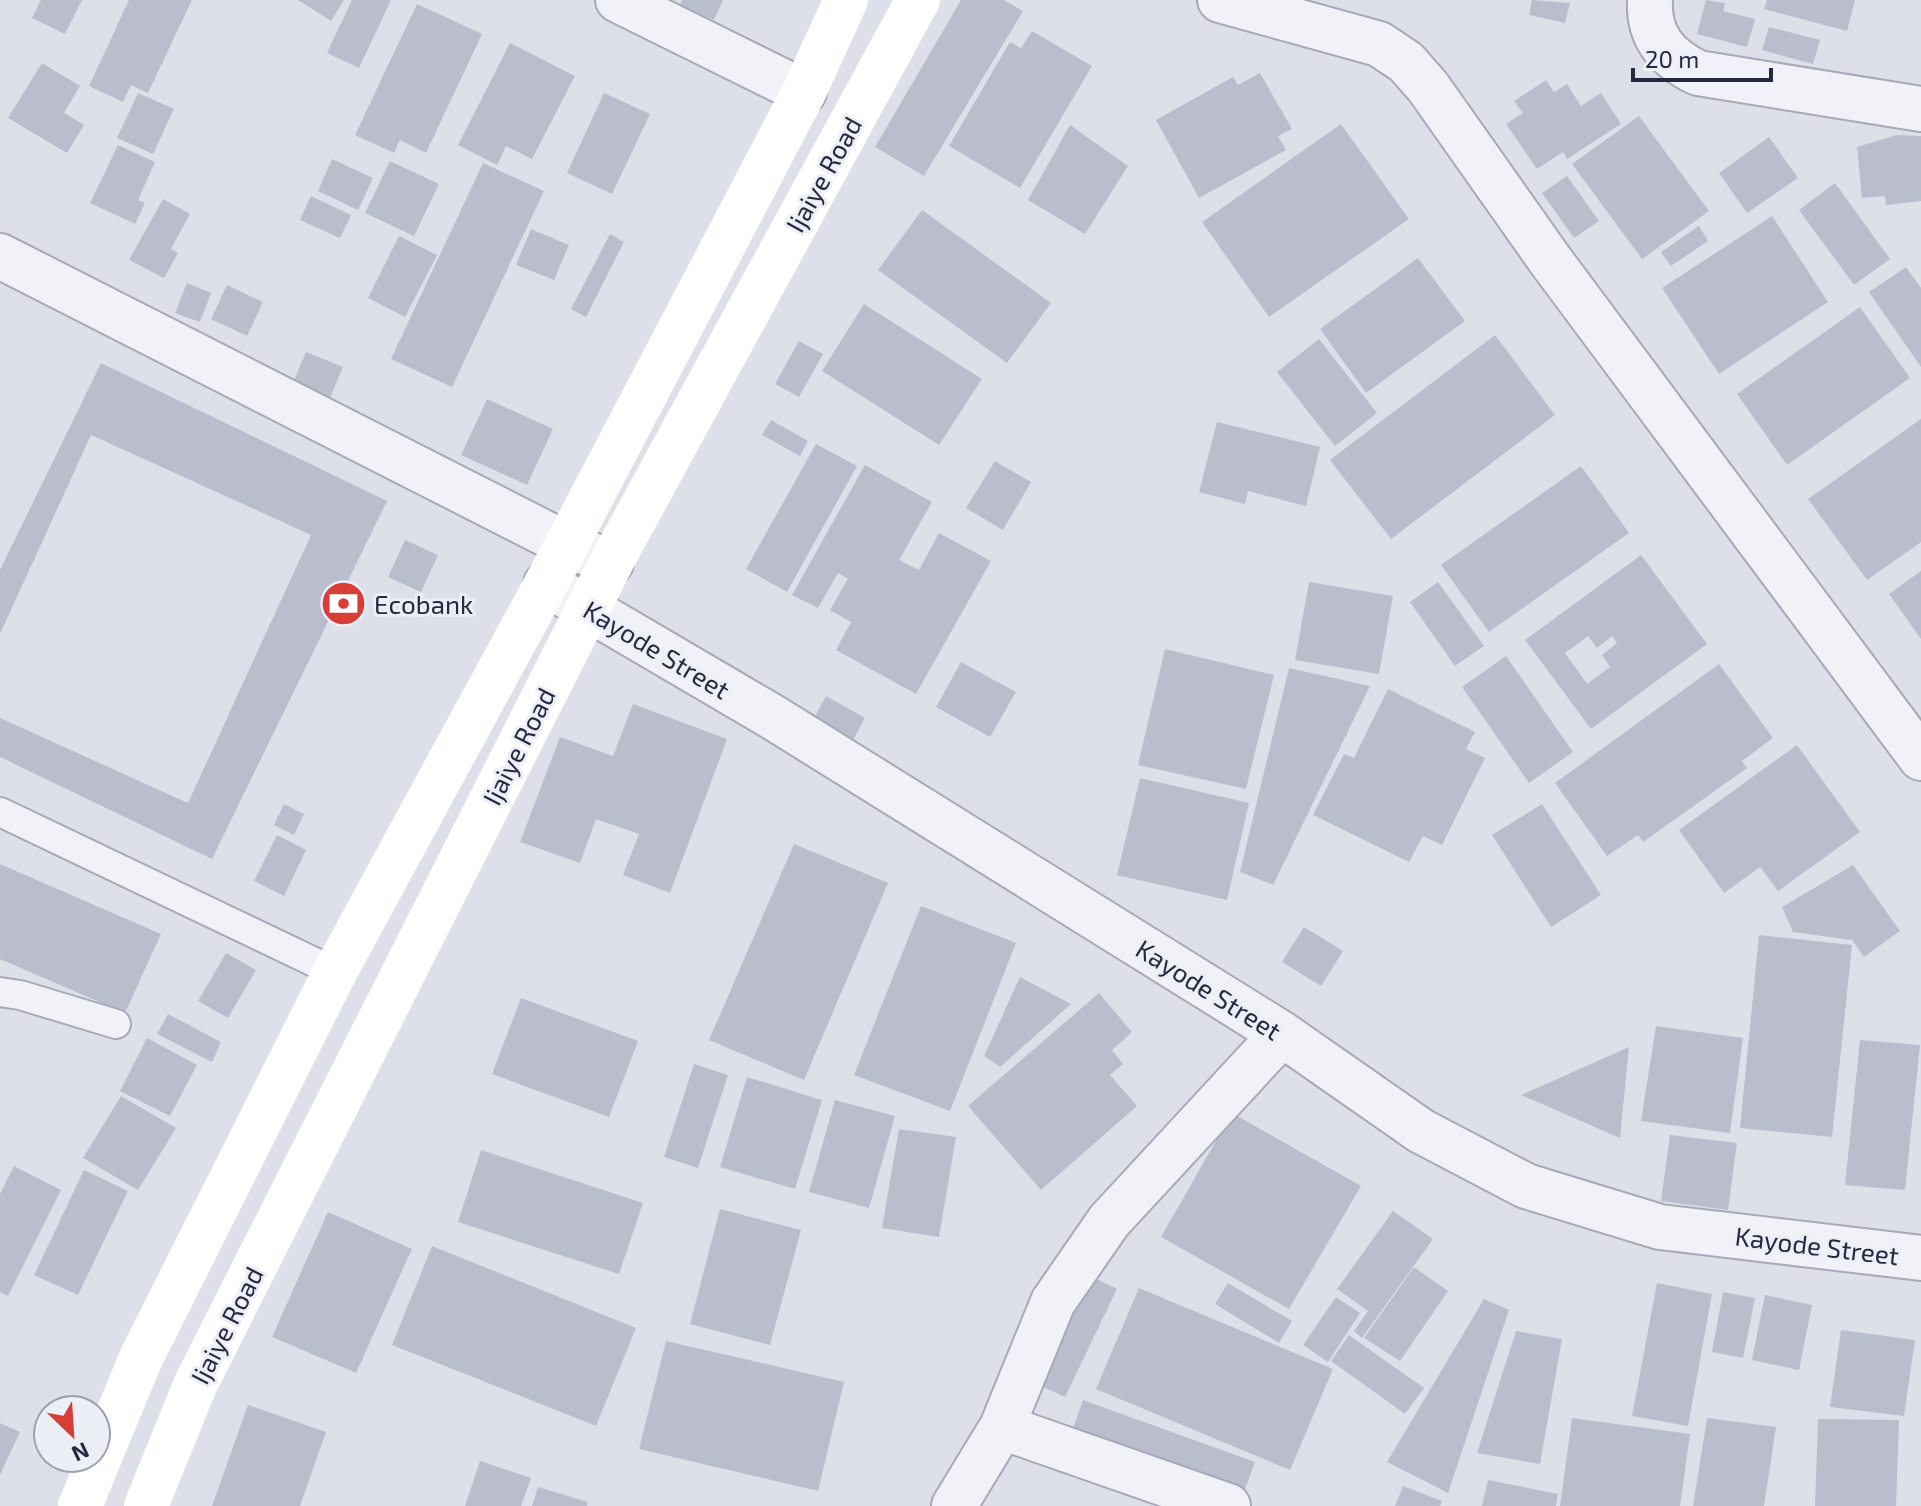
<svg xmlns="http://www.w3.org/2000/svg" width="1921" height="1506" font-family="'Exo 2',sans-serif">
<rect width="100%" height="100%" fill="#dee0e9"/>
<path fill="#babecc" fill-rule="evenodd" d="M41 0H82L65 34 32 18Z
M129 0H192L148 93 131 85 123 102 89 86Z
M298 0H344L331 21Z
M352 0H391L359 68 327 53Z
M682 0H723L714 20 680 5Z
M961 0H1004L1023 11 924 176 875 147Z
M1532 0 1570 3 1565 23 1529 15Z
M1706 0 1725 3 1723 11 1755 19 1747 47 1697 34Z
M1767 0H1855L1847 31 1764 9Z
M417 4 482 34 426 153 400 140 394 153 355 135Z
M1769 27 1820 40 1813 64 1762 50Z
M1032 31 1092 66 1020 188 949 146 1010 42 1021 48Z
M510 43 575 76 532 159 506 146 497 165 458 145Z
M42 63 80 86 64 113 84 125 67 153 8 118Z
M1260 73 1292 129 1278 136 1286 150 1199 198 1156 120 1233 77 1238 85Z
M1546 80 1554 92 1567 84 1581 106 1601 93 1621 124 1567 159 1563 152 1537 169 1506 124 1523 113 1514 101Z
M138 93 174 109 153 154 117 138Z
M604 93 650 114 612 194 567 173Z
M1639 116 1709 211 1642 259 1572 164Z
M1341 124 1409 219 1269 317 1202 222Z
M1070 125 1128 166 1085 234 1028 200Z
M1897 135 1921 136V201L1886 205 1885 196 1862 198 1857 147Z
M1769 137 1798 178 1747 213 1719 173Z
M118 145 155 162 138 200 145 203 135 224 90 203Z
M332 159 373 178 358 210 318 191Z
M390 161 439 184 414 236 365 213Z
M483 163 544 191 452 387 391 359Z
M1567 176 1599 221 1574 238 1542 193Z
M1835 183 1890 259 1854 285 1799 210Z
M311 196 351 215 340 238 300 220Z
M163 199 190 214 171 249 178 253 164 278 129 260Z
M922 210 1051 303 1007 363 878 270Z
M1772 216 1828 302 1719 374 1662 288Z
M1699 226 1708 241 1671 266 1661 252Z
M531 229 569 245 554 280 516 265Z
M610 234 624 242 586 317 571 309Z
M399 236 437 255 405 317 368 298Z
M1418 258 1465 321 1366 393 1320 329Z
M1906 267 1921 288V367L1869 292Z
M187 283 211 293 200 322 175 313Z
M227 285 263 302 247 336 211 319Z
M864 304 982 379 939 445 822 371Z
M1860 307 1910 378 1787 465 1737 394Z
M1495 335 1555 415 1391 539 1330 460Z
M1319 339 1377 413 1335 446 1277 372Z
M799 341 823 354 799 397 775 384Z
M306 352 343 367 327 405 290 390Z
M101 363 387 501 212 859 0 757V718L188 803 311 535 91 435 0 634V570Z
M487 399 553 429 527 485 461 455Z
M1921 419V542L1867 580 1808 499Z
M771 420 808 441 800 456 762 435Z
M1217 422 1320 447 1306 506 1248 491 1245 504 1199 492Z
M816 444 857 466 787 592 746 569Z
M995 461 1031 482 1003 530 966 508Z
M865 465 932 502 899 560 919 570 939 533 991 561 916 694 836 650 851 622 830 610 848 579 838 573 818 608 792 595Z
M1581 466 1629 533 1489 632 1441 565Z
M405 540 438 555 421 592 388 577Z
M1641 555 1707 644 1591 729 1525 640ZM1588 636 1597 648 1612 636 1617 643 1602 655 1610 667 1587 684 1565 653Z
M1921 571V639L1889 594Z
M1309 582 1393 596 1379 674 1295 660Z
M1438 582 1484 646 1455 666 1410 602Z
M1165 649 1274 675 1246 789 1138 765Z
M1506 656 1573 752 1529 783 1462 687Z
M961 662 1016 692 990 737 936 707Z
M1719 664 1773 738 1742 761 1747 768 1643 842 1638 835 1607 856 1555 783Z
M1289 668 1370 686 1273 885 1240 872Z
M1388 689 1475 732 1466 749 1485 758 1442 845 1423 836 1409 862 1313 815 1344 754 1354 758Z
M826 696 865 718 852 742 813 720Z
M633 704 727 739 670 893 623 875 639 834 596 819 580 863 520 842 560 737 613 756Z
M1797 745 1860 832 1778 891 1760 867 1724 893 1679 830Z
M1140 778 1249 803 1227 900 1117 875Z
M284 804 304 814 294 835 274 825Z
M1542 804 1601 895 1551 927 1492 835Z
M277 835 306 850 284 896 254 881Z
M794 844 888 883 804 1080 709 1040Z
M0 864 161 934 125 1013 0 959Z
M1853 865 1900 931 1864 957 1852 940 1793 932 1782 907Z
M921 906 1016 943 950 1111 854 1075Z
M1304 927 1343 951 1321 986 1282 962Z
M1759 935 1852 945 1832 1137 1740 1128Z
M226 953 256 970 228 1018 198 1001Z
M1020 977 1071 1004 1000 1067 984 1056Z
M1099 993 1132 1032 1112 1050 1123 1064 1110 1075 1137 1106 1041 1190 968 1106Z
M521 998 638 1041 609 1117 492 1074Z
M168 1014 221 1042 212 1062 157 1034Z
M1656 1026 1743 1038 1730 1133 1641 1121Z
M147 1038 197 1065 170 1116 120 1091Z
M1860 1040 1920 1045 1905 1190 1845 1185Z
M1629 1047 1620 1138 1521 1095Z
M694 1064 728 1075 698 1168 664 1157Z
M747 1077 822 1100 795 1189 720 1167Z
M121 1096 176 1128 138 1190 83 1158Z
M835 1100 895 1116 869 1208 809 1192Z
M1232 1113 1361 1186 1289 1309 1161 1237Z
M899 1129 956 1137 939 1237 882 1228Z
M1670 1135 1737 1143 1728 1210 1661 1201Z
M481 1150 643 1203 619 1274 458 1222Z
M14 1166 61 1190 8 1296 0 1292V1194Z
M84 1170 128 1191 78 1295 34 1275Z
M720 1209 801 1230 770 1345 690 1324Z
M1393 1211 1433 1239 1362 1338 1354 1331 1368 1311 1337 1289Z
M328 1212 412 1249 356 1373 272 1337Z
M432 1246 636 1328 596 1426 392 1345Z
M1414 1267 1448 1291 1400 1361 1364 1338Z
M1086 1274 1117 1289 1065 1397 1034 1383Z
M1228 1283 1292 1321 1279 1343 1215 1304Z
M1657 1283 1712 1294 1688 1426 1632 1416Z
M1139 1288 1333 1369 1290 1470 1096 1389Z
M1723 1292 1755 1298 1743 1358 1712 1352Z
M1765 1295 1812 1305 1799 1370 1752 1360Z
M1336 1297 1360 1313 1328 1362 1303 1345Z
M1484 1299 1509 1310 1448 1493 1387 1462Z
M1841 1330 1915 1340 1904 1416 1830 1407Z
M1516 1331 1562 1339 1540 1464 1477 1453Z
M1349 1335 1424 1388 1405 1414 1331 1361Z
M666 1341 844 1382 818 1491 639 1449Z
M1083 1400 1255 1462 1244 1492 1072 1431Z
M248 1405 326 1432 300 1506H212Z
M1572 1418 1690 1434 1680 1506H1560Z
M1707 1418 1776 1427 1764 1506H1693Z
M1818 1419 1899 1420 1896 1506H1815Z
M0 1423 20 1432 0 1475Z
M480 1461 531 1478 521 1506H465Z
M1488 1480 1558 1494 1556 1506H1482Z
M1403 1486 1442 1501 1440 1506H1395Z
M538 1487 588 1502 587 1506H532Z"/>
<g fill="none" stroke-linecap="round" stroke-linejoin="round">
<defs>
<path id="lane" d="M0 812 335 972
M0 992 20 995 116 1024"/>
<path id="street" d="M618 0 804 92
M1220 0 1379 44 1406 62 1428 87 1550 260 1921 758
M1650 0C1648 37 1667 58 1698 73L1921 109
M0 256 566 544 611 563
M546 584 771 716 1282 1034 1421 1131 1526 1186 1660 1227 1921 1258
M1002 1427 1228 1506
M954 1506 1002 1427 1053 1302 1109 1221 1282 1034"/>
</defs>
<use href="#lane" stroke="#a7a9b7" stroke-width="32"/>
<use href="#street" stroke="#a7a9b7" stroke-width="48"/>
<use href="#lane" stroke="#f1f2f7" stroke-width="28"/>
<use href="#street" stroke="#f1f2f7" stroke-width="44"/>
<path stroke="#fff" stroke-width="44" d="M80 1506 140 1360 335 972 546 584 804 92 846 0
M146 1506 196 1383 611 563 918 0"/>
</g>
<defs>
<symbol id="bank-disc" viewBox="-11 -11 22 22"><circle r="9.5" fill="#d93d37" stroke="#edeff6"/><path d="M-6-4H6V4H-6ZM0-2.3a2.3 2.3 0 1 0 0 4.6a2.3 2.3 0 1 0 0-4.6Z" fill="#fff"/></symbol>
</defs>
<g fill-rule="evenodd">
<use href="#bank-disc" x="318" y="578" width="51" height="51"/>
</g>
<g text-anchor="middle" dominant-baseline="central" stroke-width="6" stroke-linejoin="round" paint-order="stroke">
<g font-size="26" fill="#262a41" stroke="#edeff6">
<text transform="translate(823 174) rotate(-61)">Ijaiye Road</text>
<text transform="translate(657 649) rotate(31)">Kayode Street</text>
<text transform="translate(518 746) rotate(-63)">Ijaiye Road</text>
<text transform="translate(1209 989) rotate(32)">Kayode Street</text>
<text transform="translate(1817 1245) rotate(7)">Kayode Street</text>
<text transform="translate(226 1325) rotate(-63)">Ijaiye Road</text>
</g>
<g font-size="26" fill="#262a41" stroke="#edeff6" text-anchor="start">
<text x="374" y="603">Ecobank</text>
</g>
</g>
<g transform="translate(72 1434) rotate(155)"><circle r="38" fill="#edeff6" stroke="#9da0ae" stroke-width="2"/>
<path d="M0-6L14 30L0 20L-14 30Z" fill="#d93d37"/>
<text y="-12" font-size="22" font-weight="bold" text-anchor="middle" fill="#262a41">N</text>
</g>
<path d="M1633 68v12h138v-12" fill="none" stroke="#262a41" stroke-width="4"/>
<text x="1645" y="68" font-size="24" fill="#262a41" stroke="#edeff6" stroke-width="6" paint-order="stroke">20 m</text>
</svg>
